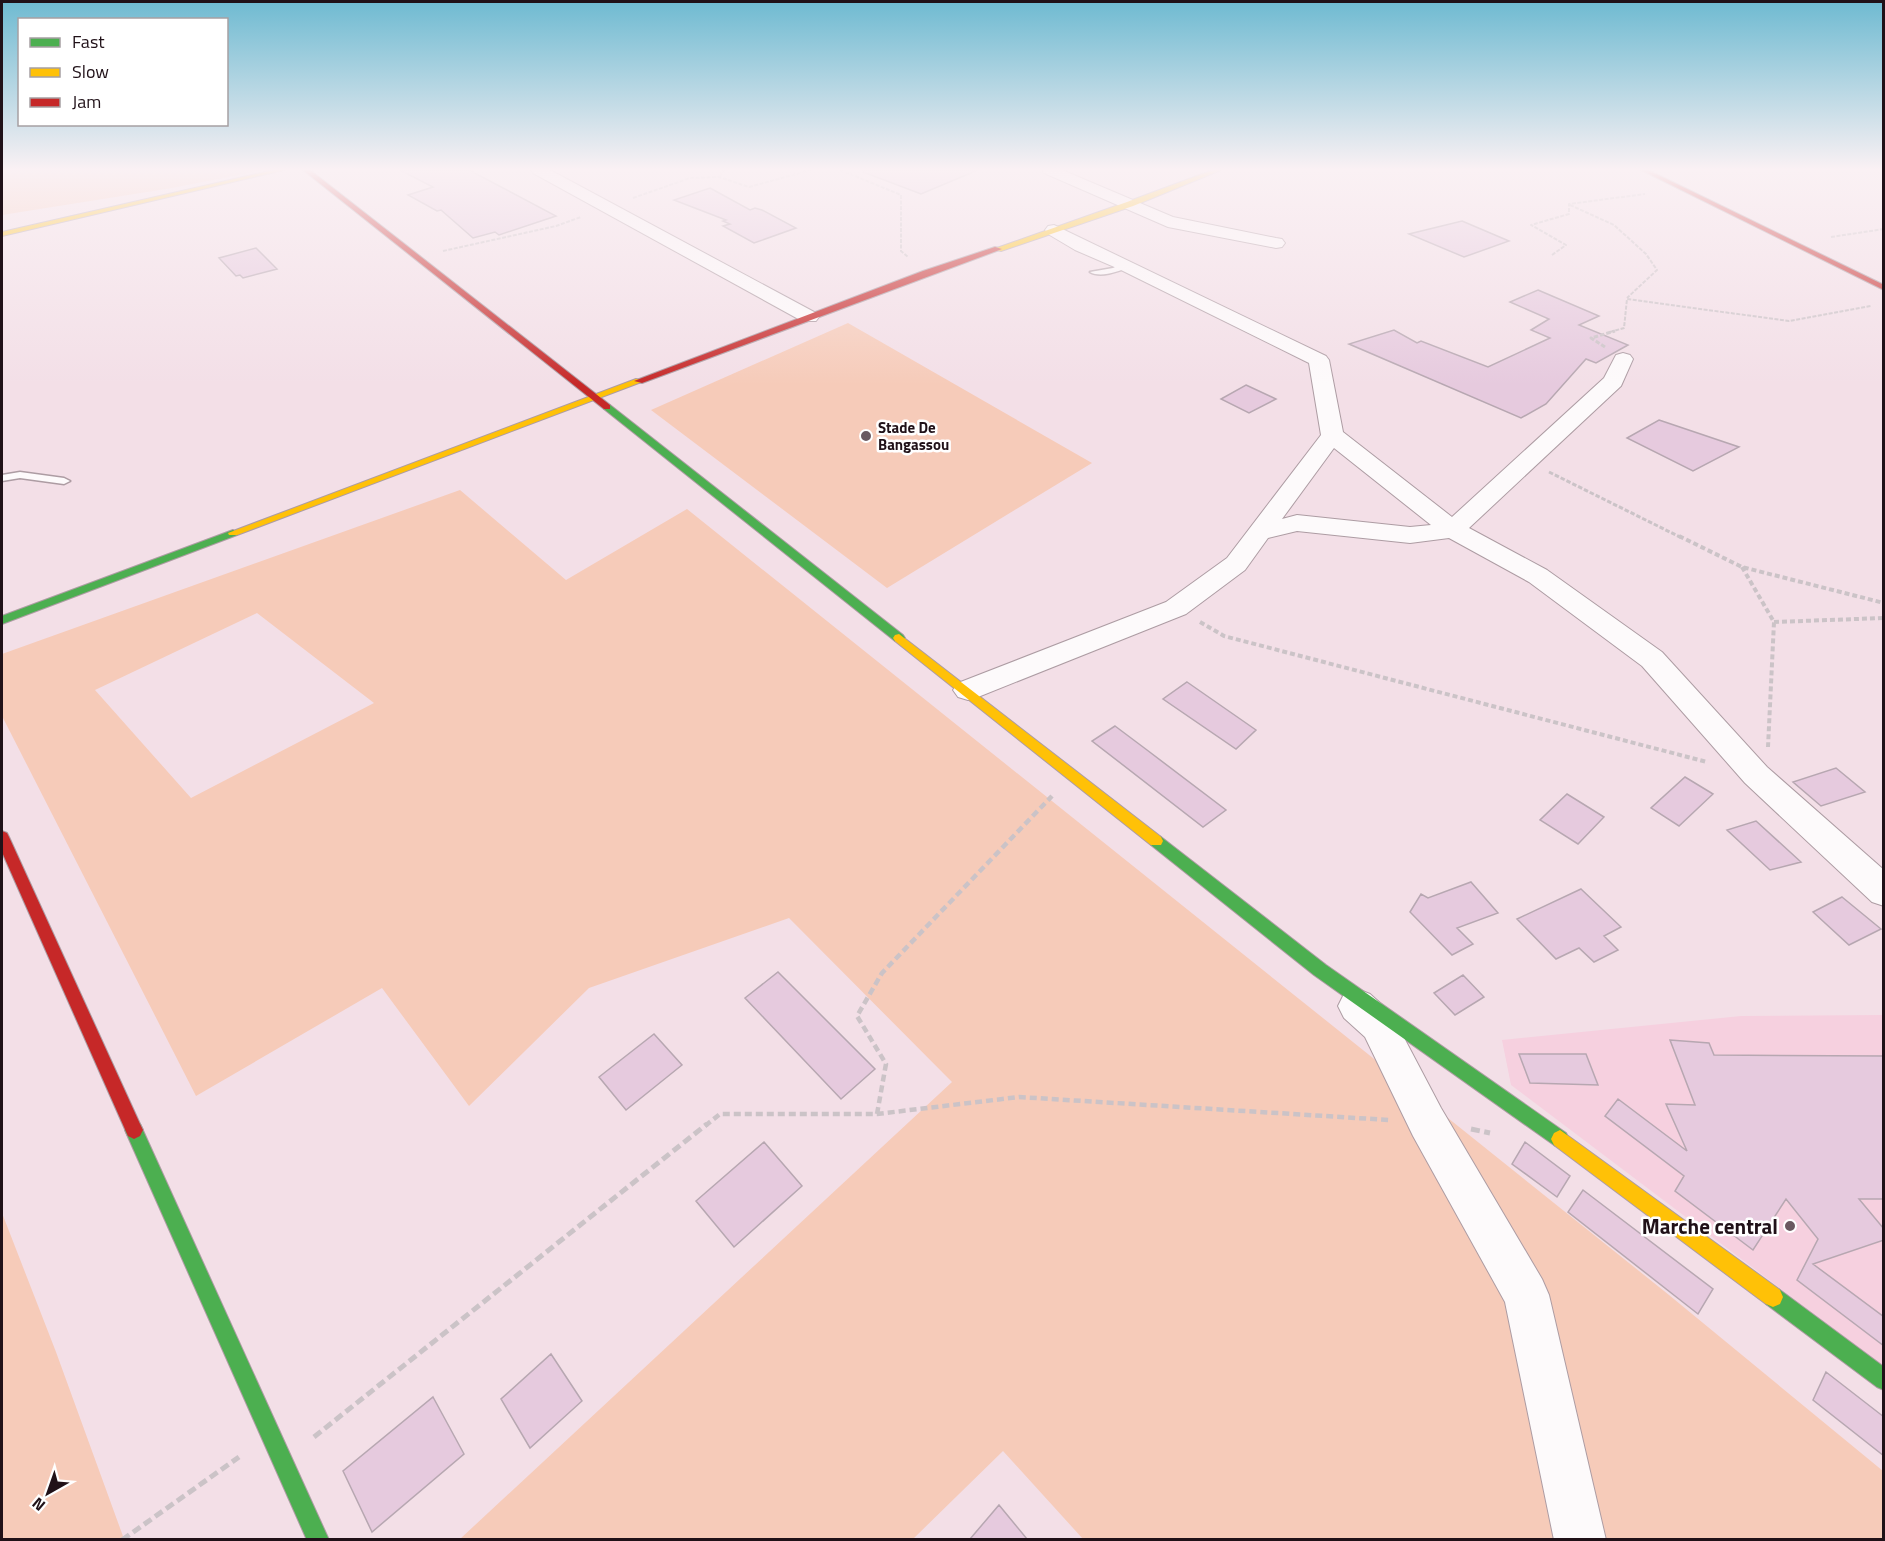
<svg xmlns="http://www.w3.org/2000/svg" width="1885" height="1541" font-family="'Titillium Web',sans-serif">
<rect width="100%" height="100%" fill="#f3dfe7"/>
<path fill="#f6d0df" d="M1883 1015V1366L1511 1085 1502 1040 1741 1016Z"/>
<path fill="#f6cbb9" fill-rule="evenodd" d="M2 170H263L172 188 2 215Z
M848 323 1092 463 887 588 651 410Z
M460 490 566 580 687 509 1669 1295 1883 1471V1539H1083L1003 1451 913 1539H460L952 1082 789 918 589 988 469 1106 382 988 196 1096 2 716V654ZM257 613 374 703 191 798 95 690Z
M2 1213 56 1352 124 1539H2Z"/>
<path fill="#e6cade" stroke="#b7a7b1" stroke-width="1.5" d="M400 170H469L556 216 499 235 495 232 473 238 441 210 437 211 408 195 433 187Z
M863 170H978L921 194 863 172Z
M710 188 750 210 755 208 762 210 796 228 754 243 723 226 730 224 723 221 726 220 674 200Z
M1462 221 1509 241 1464 257 1409 234Z
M256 248 277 269 243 278 240 275 236 276 219 258Z
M1538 290 1599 316 1579 325 1628 345 1596 363 1586 359 1546 404 1521 418 1349 344 1394 330 1417 343 1421 341 1488 367 1550 338 1531 330 1549 319 1510 302Z
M1246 385 1276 399 1249 413 1221 399Z
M1659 420 1739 447 1693 471 1627 438Z
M1187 682 1256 730 1236 749 1163 699Z
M1115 726 1147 750 1226 810 1203 827 1092 741Z
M1836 768 1865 792 1821 806 1793 782Z
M1685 777 1713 794 1679 826 1651 808Z
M1567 794 1604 817 1578 844 1540 820Z
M1756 821 1801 862 1770 870 1727 830Z
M1471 882 1498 913 1457 928 1473 944 1452 955 1410 912 1421 894 1428 898Z
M1581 889 1621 927 1604 936 1618 950 1594 962 1579 948 1556 959 1517 919Z
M1842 897 1881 929 1849 945 1813 912Z
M778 972 875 1069 841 1099 745 998Z
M1463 975 1484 997 1455 1015 1434 993Z
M654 1034 682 1065 626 1110 599 1077Z
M1670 1040 1709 1043 1714 1055 1884 1056V1199H1859L1884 1229V1240L1813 1264 1884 1317V1346L1797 1280 1818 1239 1786 1199 1753 1250 1675 1191 1684 1176 1605 1116 1618 1099 1687 1151 1666 1104 1695 1105Z
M1519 1054H1586L1598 1085 1530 1083Z
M764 1142 802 1186 734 1247 696 1201Z
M1525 1142 1570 1176 1557 1197 1512 1164Z
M1583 1190 1713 1289 1698 1314 1568 1212Z
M551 1354 582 1401 530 1448 501 1399Z
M1826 1372 1884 1417V1456L1813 1400Z
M433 1397 464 1454 372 1532 343 1471Z
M999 1505 1027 1539H970Z"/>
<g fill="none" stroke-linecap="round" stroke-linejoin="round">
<defs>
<path id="lane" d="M1125 262 1128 263V267C1118 272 1100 278 1090 272L1113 268Z
M20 472 64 478 70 481 64 484 20 478 2 481V475Z"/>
<path id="street" d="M531 170H550L816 313 819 317 816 321H802L533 173Z
M1042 170H1062L1173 217 1276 238 1282 239 1285 243 1282 247 1276 248 1168 227 1044 173Z
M1054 225 1326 356 1329 360 1343 432 1452 517 1604 378 1616 355 1623 353 1630 355 1633 359 1621 386 1469 528 1547 570 1662 652 1767 767 1884 870V906L1872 902 1745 783 1642 666 1529 582 1449 538 1410 543 1297 531 1268 538 1245 570 1186 614 978 697 968 700 958 697 953 690 958 683 1166 602 1227 558 1321 435 1309 363 1119 269 1075 250 1048 234 1045 230 1048 226ZM1334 448 1431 525 1410 527 1297 515 1282 519Z
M1357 989 1370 994 1391 1013 1441 1108 1542 1279 1549 1295 1606 1540H1554L1505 1302 1413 1136 1365 1037 1344 1018 1338 1006 1344 994Z"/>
<path id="fast" d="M604 405H610L903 635 905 638 903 641H895L604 409Z
M233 530 238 533 237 535 2 624V616Z
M1156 835 1161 837 1326 965 1566 1133 1569 1139 1566 1145 1560 1148 1554 1145 1314 975 1151 845 1149 841 1151 837Z
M134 1121 140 1124 329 1540H307L125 1130 128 1124Z
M1773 1287 1780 1290 1884 1367V1390L1877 1387 1766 1304 1763 1297 1766 1290Z"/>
<path id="slow" d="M274 170H284L2 236V232Z
M1213 170H1221L1133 206 1001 251 994 249 1127 202Z
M636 379 644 381 237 535H229L228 533Z
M899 634 1161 837 1163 841 1161 845H1151L895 641 893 638 895 635Z
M1560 1130 1780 1290 1783 1297 1780 1304 1773 1307 1766 1304 1554 1145 1551 1139 1554 1133Z"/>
<path id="jam" d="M303 170H310L610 405V409H604Z
M1641 170H1648L1884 285V290Z
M995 247 1002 249 642 383 634 381 923 271Z
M2 831 7 833 9 837 140 1124 143 1130 140 1136 134 1139 128 1136 2 852Z"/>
</defs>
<use href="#lane" stroke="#ad9ca3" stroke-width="3"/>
<use href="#street" stroke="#ad9ca3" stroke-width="2"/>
<use href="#fast" stroke="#ad9ca3" stroke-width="2"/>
<use href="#slow" stroke="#ad9ca3" stroke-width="2"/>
<use href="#jam" stroke="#ad9ca3" stroke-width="2"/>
<path stroke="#cbc3c7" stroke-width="2" stroke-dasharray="4 1.5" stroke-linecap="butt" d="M840 170 901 195V251L908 257
M719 177 724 170
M633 198 690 178 719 177 749 187 811 170
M1570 205 1614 225 1646 254 1657 270 1627 298
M1831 237 1884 229
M443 251 556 226 581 217
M1552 255 1566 245 1531 225 1569 214V204L1645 194
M1610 332 1624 328 1627 299 1789 321 1871 306"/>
<path stroke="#cbc3c7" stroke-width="3" stroke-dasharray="4.5 2" stroke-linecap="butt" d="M1605 347 1591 338 1615 331
M1549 472 1682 538"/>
<path stroke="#cbc3c7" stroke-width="4" stroke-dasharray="5 3" stroke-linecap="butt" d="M1679 536 1742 567 1884 603
M1742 567 1774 622 1768 747
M1200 622 1224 636 1707 762
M1774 622 1884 618"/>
<path stroke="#cbc3c7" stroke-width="4.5" stroke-dasharray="7 4" stroke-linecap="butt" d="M877 1114 886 1064 857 1016 882 973 1052 796
M705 1126 720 1114H877L1019 1097 1389 1120"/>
<path stroke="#cbc3c7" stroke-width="5" stroke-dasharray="9 4.5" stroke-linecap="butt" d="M1471 1129 1490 1133
M314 1437 707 1124
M122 1540 239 1457"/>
<use href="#lane" fill="#fdfafb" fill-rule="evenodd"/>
<use href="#street" fill="#fdfafb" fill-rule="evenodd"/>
<use href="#fast" fill="#4caf50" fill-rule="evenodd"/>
<use href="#slow" fill="#ffc107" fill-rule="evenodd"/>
<use href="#jam" fill="#c62828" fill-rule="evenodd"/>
</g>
<linearGradient id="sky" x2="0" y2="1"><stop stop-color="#6ebad1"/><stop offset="0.44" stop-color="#faf1f4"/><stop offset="1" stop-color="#faf1f4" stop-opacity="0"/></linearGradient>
<rect width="1885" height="385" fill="url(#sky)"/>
<g fill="#6a5960" stroke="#fff" stroke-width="2">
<circle cx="866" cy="436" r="6"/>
<circle cx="1790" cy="1226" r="6"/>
</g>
<g text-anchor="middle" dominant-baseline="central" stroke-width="5" stroke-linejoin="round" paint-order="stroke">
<g font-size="15" font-weight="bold" fill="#201118" stroke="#fff" text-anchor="start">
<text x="878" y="427">Stade De<tspan x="878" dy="17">Bangassou</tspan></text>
</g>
<g font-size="21" font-weight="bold" fill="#201118" stroke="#fff" text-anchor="end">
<text x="1778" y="1226">Marche central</text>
</g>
</g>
<rect width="1885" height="1541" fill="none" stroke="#201118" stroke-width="6"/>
<rect x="18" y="18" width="210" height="108" fill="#ffffff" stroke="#a6a0a3" stroke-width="1.5"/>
<rect x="30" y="38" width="30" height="9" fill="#4caf50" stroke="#a6a0a3" stroke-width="1.5"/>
<text x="72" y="48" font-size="18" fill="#201118">Fast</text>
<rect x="30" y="68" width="30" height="9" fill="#ffc107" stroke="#a6a0a3" stroke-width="1.5"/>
<text x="72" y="78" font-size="18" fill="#201118">Slow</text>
<rect x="30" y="98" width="30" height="9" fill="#c62828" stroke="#a6a0a3" stroke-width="1.5"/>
<text x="72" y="108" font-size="18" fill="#201118">Jam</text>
<g transform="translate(48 1493) rotate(220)" stroke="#ffffff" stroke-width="4.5" paint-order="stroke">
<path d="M0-4.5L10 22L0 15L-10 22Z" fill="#201118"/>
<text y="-9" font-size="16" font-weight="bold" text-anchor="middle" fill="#201118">N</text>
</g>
</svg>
